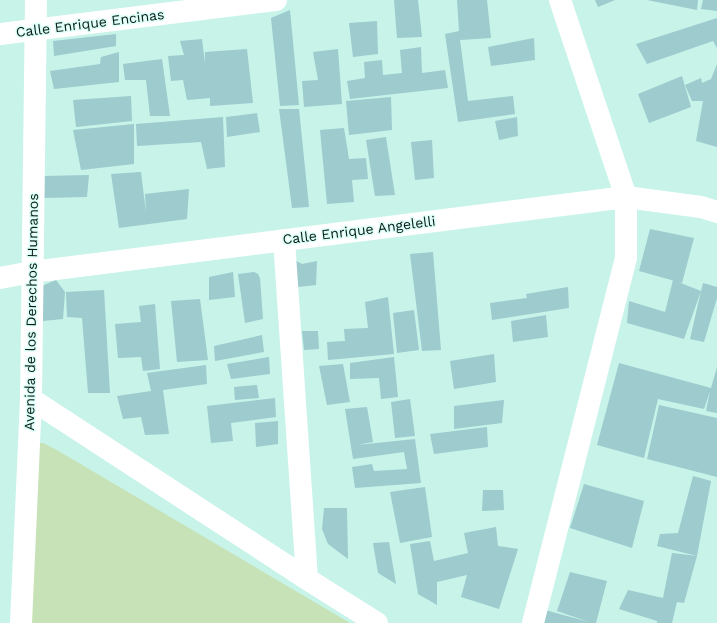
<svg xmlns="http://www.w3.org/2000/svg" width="717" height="623" font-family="'Work Sans',sans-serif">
<rect width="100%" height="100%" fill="#c7f3e9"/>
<path fill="#c7e2b6" d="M33 443H43L55 449 350 623H20Z"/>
<path fill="#9dcbce" d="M394 0H418L422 37 397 38Z
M457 0H487L491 38 460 40 468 101 513 96 515 114 458 122 445 34 459 31Z
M595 0H615L598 7Z
M647 0H698L697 10Z
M703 0H717V11L701 9Z
M290 10 299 105 280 106 271 18Z
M717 18V48L713 41 647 64 636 44Z
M377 21 378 54 353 57 349 23Z
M116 34V46L54 56 53 41Z
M534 38 535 60 491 66 488 47Z
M202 39 205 63V52L247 49 253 103 210 106V98L187 100 183 80 171 81 168 56 184 55 180 41Z
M421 47 422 73 445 70 448 88 350 99 347 81 365 78 364 62 382 60 383 75 402 73 400 50Z
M338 49 342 104 304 107 302 81 318 80 313 52Z
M119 52V82L54 89 50 71 100 64 101 57Z
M162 59 170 116H150L146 80H125L123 64Z
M717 64V147L696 141 703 101H692L685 85 701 78 702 83 711 79Z
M682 76 691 107 649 123 638 94Z
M131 96 132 121 76 127 73 100Z
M391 97 392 130 349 135 346 101Z
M279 109H299L309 207 292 208Z
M257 113 260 132 227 137 226 117Z
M223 117 225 167 207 169 201 142 137 146 136 124Z
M517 117 518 136 499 140 495 121Z
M134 124V164L81 170 73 130Z
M344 128 349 159 366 158 368 179 352 180 354 202 327 204 320 130Z
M386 137 395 195 375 196 366 140Z
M432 140 434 178 415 180 411 142Z
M141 172 146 213 145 194 189 189 187 219 119 228 111 174Z
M89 175 87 197 43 198 44 176Z
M650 229 694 238 682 283 639 271Z
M433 252 441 350 422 351 410 254Z
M293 259 302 264 317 261 316 285 298 287Z
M233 272 235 297 209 300V277Z
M254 272 258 274 260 278 263 319 245 323 238 274Z
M56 280 65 292 63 319 43 321V306L35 298 44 285Z
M673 280 701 291 703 283 717 287V298L704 342 690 339 701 291 684 339 627 323 629 301 665 312Z
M568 287 569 308 492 320 490 303 527 298 526 294Z
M104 290 110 393H88L82 318 67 317 66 292Z
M388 297 394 354 328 360 327 342 345 341 344 329 368 328 365 302Z
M200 299 208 360 177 362 171 301Z
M155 304 160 369 143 371 141 357 118 358 115 324 141 322 139 306Z
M414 310 419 350 397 353 393 313Z
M546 315 548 337 513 342 511 321Z
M302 331H318L319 349 304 350Z
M262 335 264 352 215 361 214 346Z
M494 354 496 382 454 389 450 361Z
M269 357 270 374 231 379 227 364Z
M394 357 398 397 381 399 379 378 350 379V363Z
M619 363 711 388 717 367V413L706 411 710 391 704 409 658 399 644 458 597 445Z
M343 364 350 402 327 405 319 366Z
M206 365 207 384 163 390 169 434 145 435 141 417 123 419 117 396 151 391 147 373Z
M257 385 259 398 235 400 234 387Z
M275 398 276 417 231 423 233 441 211 443 207 406Z
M410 399 415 436 395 438 391 402Z
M504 400 502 423 454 429V406Z
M659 405 717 418V477L647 459Z
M367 407 373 442 357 445 415 439 421 483 355 488 352 467 372 464 374 471 407 469 404 452 353 459 345 409Z
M278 421V444L256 447 255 423Z
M487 427 488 447 434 454 430 434Z
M693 476 711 481 697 556 657 546 660 534 678 533Z
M584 484 644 501 632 548 570 528Z
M425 487 432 537 400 543 390 492Z
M483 490H503L504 510 482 511Z
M324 508H347L348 559 328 544 322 529Z
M496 527 498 546 518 549 499 609 461 597 467 575 437 582V605L418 594 410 544 430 541 434 561 468 553 464 533Z
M389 542 396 584 378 573 373 543Z
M672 553 697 556 684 603 677 602 672 623H657V621L619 609 628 590 663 598Z
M570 572 607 581 596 623H542L545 610 589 622 557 611Z"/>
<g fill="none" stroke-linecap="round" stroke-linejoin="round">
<path stroke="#fff" stroke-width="22" d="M0 34 276 0
M284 240 307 579
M0 278 32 272 626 197 701 207 717 212
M31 399 307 579 377 623
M21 623 31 399 36 0
M533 623 626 258V197L560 0"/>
</g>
<g text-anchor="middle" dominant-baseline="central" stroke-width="3" stroke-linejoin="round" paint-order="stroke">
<g font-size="14" fill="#0a1b17" stroke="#dbfff6">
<text transform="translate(90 23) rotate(-7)">Calle Enrique Encinas</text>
<text transform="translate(359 230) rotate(-7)">Calle Enrique Angelelli</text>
<text transform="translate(31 312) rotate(-89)">Avenida de los Derechos Humanos</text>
</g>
</g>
</svg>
